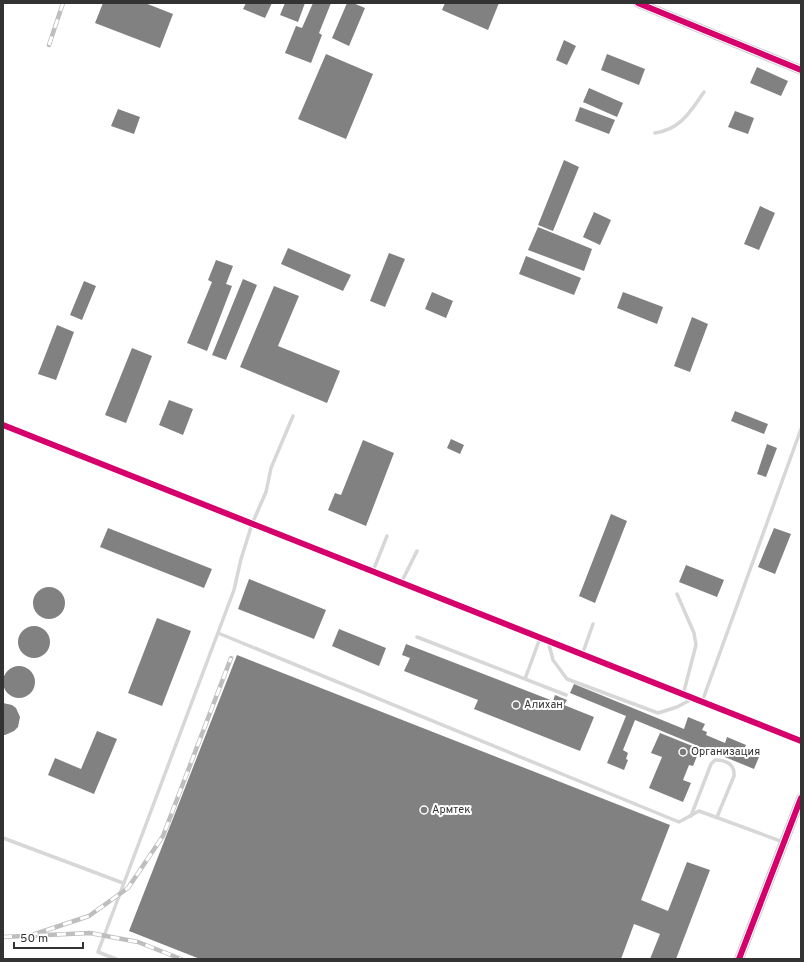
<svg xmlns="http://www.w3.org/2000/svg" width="804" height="962" font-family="Overpass,sans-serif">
<rect width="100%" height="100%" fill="#fff"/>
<path fill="#818181" d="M103 3H145L173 14 160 48 95 23Z
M246 3H272L265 18 243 9Z
M285 3H305L298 22 280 15Z
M313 3H331L319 33 322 35 311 63 285 53 296 26 302 28Z
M347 3H353L365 8 349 46 332 38Z
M445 3H499L488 30 442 10Z
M564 40 576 46 567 65 556 60Z
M326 54 373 74 346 139 298 119Z
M607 54 645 69 639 85 601 70Z
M757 67 788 81 781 96 750 83Z
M589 88 623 103 617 117 583 102Z
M580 107 615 120 609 134 575 121Z
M118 109 140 117 134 134 111 126Z
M735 111 754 118 748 134 728 127Z
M564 160 579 167 553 231 538 225Z
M760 206 775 213 759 250 744 244Z
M594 212 611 220 600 245 583 237Z
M538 227 592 249 584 271 528 250Z
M288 248 351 275 343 291 281 264Z
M389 253 405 259 385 307 370 301Z
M526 256 581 278 574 295 519 274Z
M216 260 233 266 226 284 232 286 207 351 187 343 212 282 208 280Z
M243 279 257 285 226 360 212 355Z
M84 281 96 286 82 320 70 315Z
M274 286 299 296 278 346 340 371 327 403 240 367Z
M432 292 453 301 446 318 425 309Z
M623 292 663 307 657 324 617 308Z
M692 317 708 324 690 372 674 366Z
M57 325 74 332 56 380 38 374Z
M132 348 152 356 126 423 105 415Z
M169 400 193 409 183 435 159 425Z
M735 411 768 424 764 434 731 421Z
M451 439 464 445 460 454 447 448Z
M363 440 394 453 366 526 328 510 335 493 341 495Z
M767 444 777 448 766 477 757 474Z
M611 514 627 521 595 603 579 596Z
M108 528 212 569 204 588 100 547Z
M774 528 791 534 775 574 758 567Z
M686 565 724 580 717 597 679 582Z
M249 579 326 610 314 639 238 609Z
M33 603a16 16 0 1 1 32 0a16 16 0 1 1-32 0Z
M157 618 191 631 162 706 128 693Z
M18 642a16 16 0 1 1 32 0a16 16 0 1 1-32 0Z
M339 629 386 648 379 666 332 646Z
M406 644 553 701 555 695 567 700 564 705 594 717 580 751 474 709 478 700 404 671 410 658 402 655Z
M237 655 670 825 641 900 668 911 687 862 710 870 676 959H650L660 934 634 924 621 959H200L129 931Z
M3 682a16 16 0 1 1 32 0a16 16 0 1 1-32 0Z
M574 684 684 729 688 717 705 724 702 730 707 732 706 735 725 743 727 737 746 745 743 751 759 757 754 769 635 720 623 750 628 753 626 759 628 760 624 770 607 763 626 716 570 693Z
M3 703 12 705 16 708 20 717 18 727 14 731 5 735H3Z
M97 731 117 739 94 794 48 775 55 758 81 769Z
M660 733 700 749 693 766 689 765 683 780 691 783 683 802 649 788 662 757 651 753Z"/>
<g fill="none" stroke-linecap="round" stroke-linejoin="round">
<path stroke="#d7d7d7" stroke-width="3.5" d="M655 133C681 129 690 112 704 92
M373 571 387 536
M401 583 417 551
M677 594 694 633 696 645 683 695
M218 633 679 822 699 811 783 842
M417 637 566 695
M548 641 553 660 567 679 658 713 677 707 692 699
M582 655 593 624
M525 679 540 638
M702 702 801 429
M691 816 711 764 715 760C726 760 735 764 734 776L717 817
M3 838 123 883
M116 959 98 952 234 590 241 559 252 524 266 492 271 468 293 416"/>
<path stroke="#d7d7d7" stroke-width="7" d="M3 425 801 741"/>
<path stroke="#d0d0d0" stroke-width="10" d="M638 3 801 70
M739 959 801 798"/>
<defs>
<path id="rail" d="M49 45 63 3
M29 936 89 916 128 888 163 836 231 658
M3 937 90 933 138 942 181 959"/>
</defs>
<use href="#rail" stroke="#bebebe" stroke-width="4.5"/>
<use href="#rail" stroke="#fff" stroke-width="3" stroke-dasharray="9" stroke-linecap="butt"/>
<defs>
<path id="cycleway" d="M638 3 801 70
M3 425 801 741
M739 959 801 798"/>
</defs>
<use href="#cycleway" stroke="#fff" stroke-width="8"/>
<use href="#cycleway" stroke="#d6006c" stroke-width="6"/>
</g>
<g fill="#7a7a7a" stroke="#fff" stroke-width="1.5">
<circle cx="516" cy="705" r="4"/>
<circle cx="683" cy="752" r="4"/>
<circle cx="424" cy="810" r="4"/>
</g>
<g text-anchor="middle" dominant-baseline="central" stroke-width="4" stroke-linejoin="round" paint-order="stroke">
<g font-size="11" fill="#333" stroke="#fff" text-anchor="start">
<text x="524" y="705">Алихан</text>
<text x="691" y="752">Организация</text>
<text x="432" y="810">Армтек</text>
</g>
</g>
<rect width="804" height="962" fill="none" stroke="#333333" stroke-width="8"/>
<path d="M14 942v6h69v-6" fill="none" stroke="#333333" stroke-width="2"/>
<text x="20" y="942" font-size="12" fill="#333333" stroke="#ffffff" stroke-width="3" paint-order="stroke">50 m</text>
</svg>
